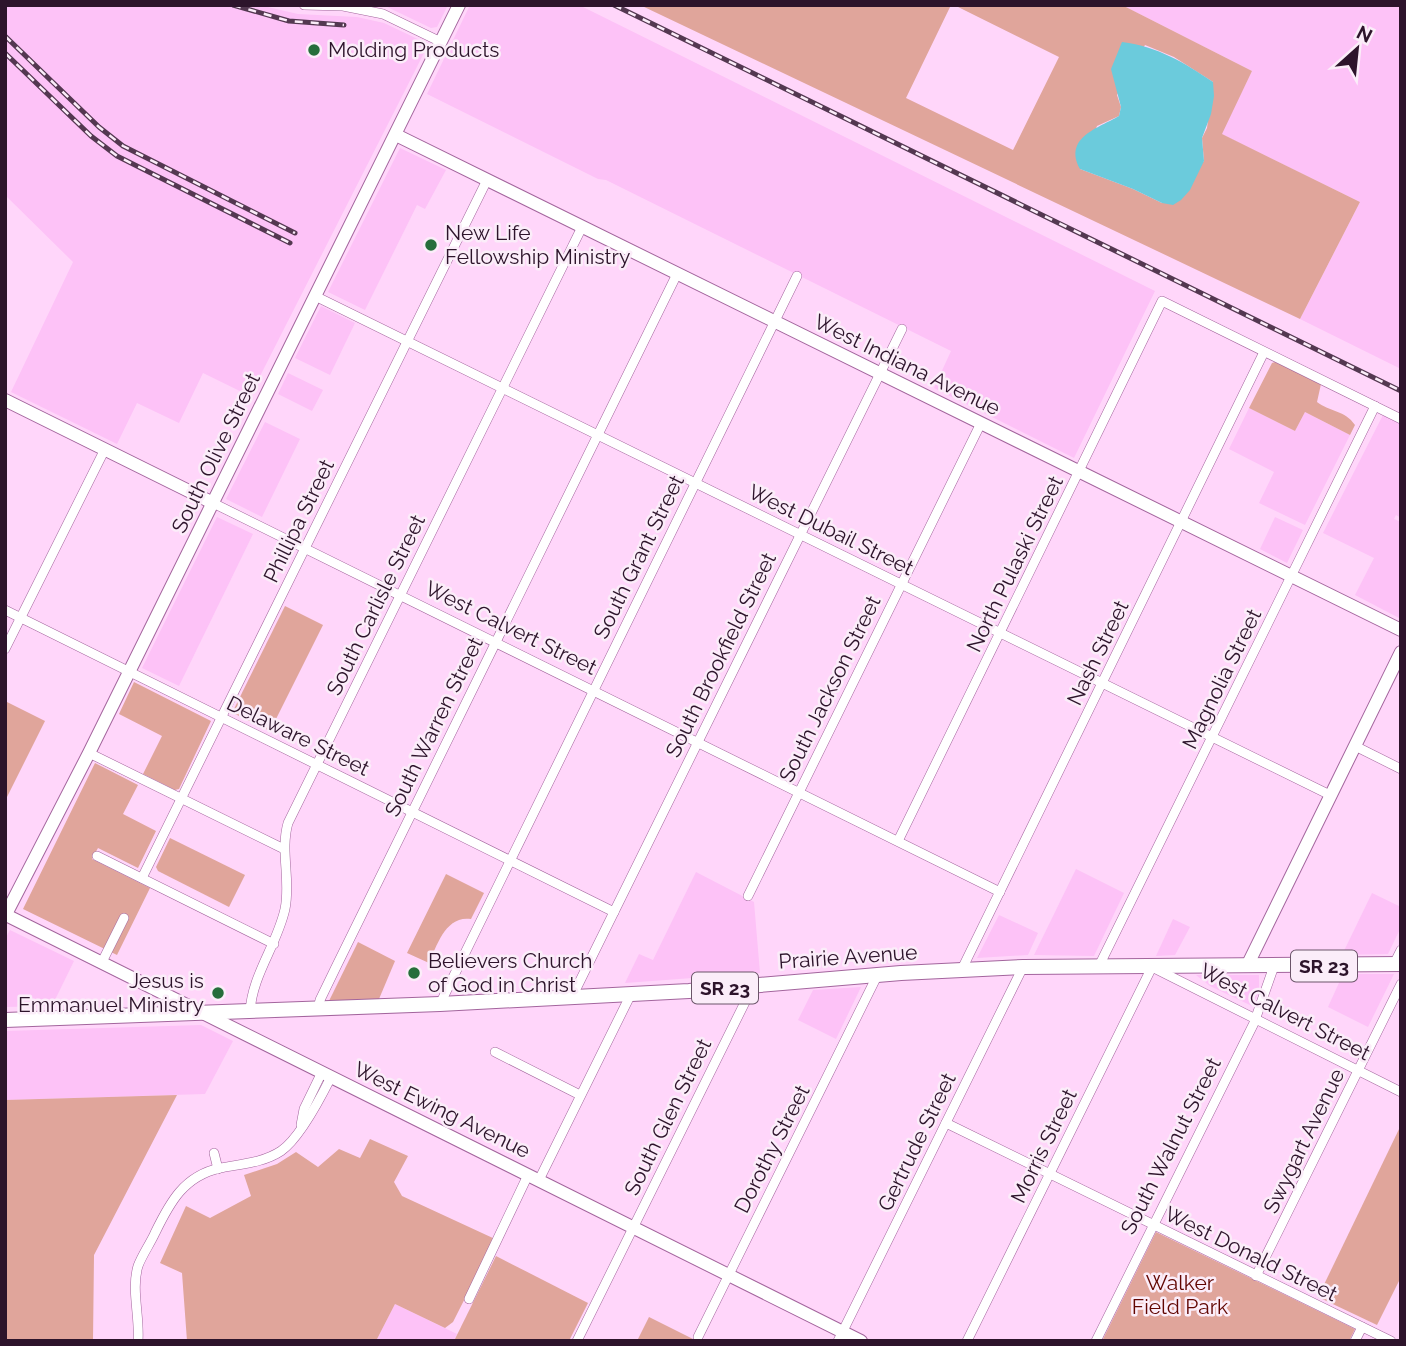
<svg xmlns="http://www.w3.org/2000/svg" width="1406" height="1346" font-family="Raleway,sans-serif">
<style>
.built{fill:#fdc2f7}
.green{fill:#e0a59b;fill-rule:evenodd}
.water{fill:#6bcbdc}
.lines{fill:none;stroke-linecap:round;stroke-linejoin:round}
.street-casing{stroke:#a3659d;stroke-width:10}
.secondary-casing{stroke:#a3659d;stroke-width:14}
.primary-casing{stroke:#a3659d;stroke-width:16}
.street{stroke:#fff;stroke-width:9}
.secondary{stroke:#fff;stroke-width:12}
.primary{stroke:#fff;stroke-width:14}
.rail-casing{stroke:#543851;stroke-width:5}
.rail{stroke:#fbedf9;stroke-width:2.5;stroke-dasharray:8;stroke-linecap:butt}
.poi-dot{fill:#266e3b;stroke:#fbedf9;stroke-width:2.5}
.labels{text-anchor:middle;stroke-width:5;stroke-linejoin:round;paint-order:stroke}
.shield{fill:#fbedf9;stroke:#6b5569;stroke-width:2}
.shield-label{font-size:19px;font-weight:bold;fill:#2d142b}
.poi-label{font-size:21px;fill:#2d142b;stroke:#fbedf9;text-anchor:start}
.street-label{font-size:21px;fill:#2d142b;stroke:#fbedf9}
.park-label{font-size:21px;fill:#610501;stroke:#fbedf9}
</style>
<rect width="100%" height="100%" fill="#ffd6fa"/>
<g class="built">
<polygon points="5,5 259,5 298,14 357,17 384,23 424,42 426,49 250,396 203,373 179,423 137,403 117,444 11,392 73,262 5,195"/>
<polygon points="383,5 448,5 437,27 431,28"/>
<polygon points="470,5 579,5 1155,291 1074,458 934,388 951,351 606,180 598,179 427,94"/>
<polygon points="1122,5 1401,5 1401,369 1300,319 1360,202 1221,134 1252,71"/>
<polygon points="400,148 446,170 425,209 417,205 365,310 328,292"/>
<polygon points="321,306 355,323 330,375 295,358"/>
<polygon points="288,373 323,390 312,411 278,394"/>
<polygon points="1249,408 1295,431 1305,412 1350,435 1305,525 1259,503 1274,472 1229,449"/>
<polygon points="1383,415 1401,424 1401,518 1396,515 1394,519 1401,522 1401,619 1355,595 1374,558 1323,533"/>
<polygon points="265,422 300,439 262,517 226,499"/>
<polygon points="217,517 253,534 179,686 142,668"/>
<polygon points="1275,517 1303,530 1287,563 1260,549"/>
<polygon points="1076,869 1124,893 1094,956 1034,955"/>
<polygon points="696,872 754,902 760,973 625,983 639,954 653,960"/>
<polygon points="1372,893 1401,907 1401,927 1388,954 1342,955"/>
<polygon points="999,915 1038,933 1028,955 977,958"/>
<polygon points="1173,919 1190,927 1175,955 1156,956"/>
<polygon points="10,930 74,961 52,1006 5,1007 5,939"/>
<polygon points="1343,974 1394,974 1368,1027 1328,1007"/>
<polygon points="1196,975 1259,975 1259,992 1252,1006 1210,986"/>
<polygon points="861,987 836,1039 798,1020 813,990"/>
<polygon points="201,1025 233,1041 205,1094 5,1100 5,1031"/>
<polygon points="395,1304 457,1334 454,1341 376,1341"/>
</g>
<g class="green">
<path d="M640 5H951L906 98 1013 150 1059 57 954 5H1122L1252 71 1222 134 1360 202 1300 319ZM1145 45 1174 57 1213 82 1207 128 1202 138 1204 161 1162 203 1133 189 1080 169 1097 126 1119 116 1121 107 1117 95Z"/>
<path d="M1275 362 1321 384 1317 402C1330 412 1345 410 1355 425L1350 435 1305 412 1295 431 1249 408 1272 363Z"/>
<polygon points="285,606 323,625 270,731 235,714 234,709"/>
<polygon points="134,682 211,721 179,789 175,790 143,774 162,736 119,714"/>
<polygon points="5,701 45,721 5,801"/>
<polygon points="95,763 138,785 123,814 156,831 138,868 98,848 92,859 150,888 117,955 23,909"/>
<polygon points="170,838 245,875 229,907 158,871 156,867"/>
<path d="M446 874 484 893 471 919C446 915 437 945 429 963L407 953Z"/>
<polygon points="358,942 395,961 379,999 378,1001 328,1003"/>
<polygon points="177,1095 94,1255 93,1341 5,1341 5,1100"/>
<polygon points="1401,1125 1401,1277 1377,1325 1318,1297"/>
<polygon points="370,1139 408,1156 394,1182 402,1196 495,1239 453,1322 445,1328 395,1304 376,1341 187,1341 182,1273 160,1263 186,1206 210,1218 251,1196 244,1175 277,1164 296,1152 318,1167 339,1149 360,1158"/>
<polygon points="1156,1232 1355,1329 1349,1341 1102,1341"/>
<polygon points="496,1256 588,1303 569,1341 454,1341"/>
<polygon points="649,1317 697,1341 637,1341"/>
</g>
<path class="water" d="M1122 42C1159 47 1183 62 1213 82L1214 96 1211 114 1202 138 1204 161 1190 190 1181 200 1173 205 1162 203 1133 189 1080 169C1063 137 1099 128 1119 116L1121 107 1111 69Z"/>
<g class="lines">
<g class="street-casing">
<g id="street">
<polyline points="304,5 343,6 383,14 441,42"/>
<polyline points="315,296 1330,795"/>
<polyline points="213,503 1000,892"/>
<polyline points="5,610 614,912"/>
<polyline points="5,649 105,449"/>
<polyline points="1355,746 1401,769"/>
<polyline points="89,753 284,849"/>
<polyline points="898,841 1162,301 1401,419"/>
<polyline points="97,856 274,944"/>
<polyline points="142,878 487,180"/>
<polyline points="748,896 981,423"/>
<polyline points="102,962 124,918"/>
<polyline points="1394,964 1401,950"/>
<polyline points="1099,966 1375,406"/>
<polyline points="962,969 1264,352"/>
<polyline points="572,997 902,329"/>
<polyline points="440,1004 797,276"/>
<polyline points="318,1009 320,1000 336,967 677,274"/>
<path d="M250 1012C252 975 277 945 285 909 291 881 280 851 288 823L582 227"/>
<polyline points="495,1052 580,1095"/>
<polyline points="946,1123 1391,1341"/>
<polyline points="301,1125 304,1109 322,1072"/>
<polyline points="214,1153 218,1169"/>
<polyline points="539,1180 631,994"/>
<polyline points="1256,1276 1401,984"/>
<polyline points="469,1299 528,1175"/>
<polyline points="698,1337 877,976"/>
<path d="M138 1341C140 1317 131 1289 138 1266 142 1255 150 1244 155 1233 170 1202 184 1176 220 1168 240 1164 263 1163 281 1151 300 1138 321 1097 331 1077"/>
<polyline points="577,1341 753,986"/>
<polyline points="838,1341 1023,967"/>
<polyline points="967,1341 1152,967 1401,1092"/>
<polyline points="1096,1341 1254,1023 1274,966"/>
<polyline points="1355,1341 1362,1327"/>
</g>
</g>
<g class="secondary-casing">
<g id="secondary">
<polyline points="396,135 1401,630"/>
<polyline points="5,400 213,503"/>
<polyline points="6,915 861,1341"/>
<polyline points="5,916 89,753 459,5"/>
<polyline points="1247,966 1401,652"/>
</g>
</g>
<g class="primary-casing">
<polyline id="primary" points="5,1020 440,1004 689,991 901,973 1023,967 1401,964"/>
</g>
<use href="#street" class="street"/>
<use href="#secondary" class="secondary"/>
<use href="#primary" class="primary"/>
<g class="rail-casing">
<g id="rail">
<polyline points="233,5 289,21 344,25"/>
<polyline points="614,5 1401,391"/>
<polyline points="5,36 99,127 123,146 295,233"/>
<polyline points="5,53 91,136 117,156 290,243"/>
</g>
</g>
<use href="#rail" class="rail"/>
</g>
<g class="poi-dot">
<circle cx="314" cy="50" r="7"/>
<circle cx="431" cy="245" r="7"/>
<circle cx="414" cy="973" r="7"/>
<circle cx="218" cy="993" r="7"/>
</g>
<g class="labels">
<g class="shield">
<rect x="1291" y="950.5" width="66" height="31" rx="5"/>
<rect x="692" y="972.5" width="66" height="31" rx="5"/>
</g>
<g class="shield-label">
<text x="1324" y="973">SR 23</text>
<text x="725" y="995">SR 23</text>
</g>
<g class="poi-label">
<text x="328" y="57">Molding Products</text>
<text x="445" y="240">New Life<tspan x="445" dy="24">Fellowship Ministry</tspan></text>
<text x="428" y="968">Believers Church<tspan x="428" dy="24">of God in Christ</tspan></text>
<text x="204" y="988" text-anchor="end">Jesus is<tspan x="204" dy="24">Emmanuel Ministry</tspan></text>
</g>
<g class="street-label">
<text transform="translate(907 365) rotate(26)" y="7">West Indiana Avenue</text>
<text transform="translate(216 453) rotate(-64)" y="7">South Olive Street</text>
<text transform="translate(299 521) rotate(-64)" y="7">Phillipa Street</text>
<text transform="translate(831 530) rotate(26)" y="7">West Dubail Street</text>
<text transform="translate(639 557) rotate(-64)" y="7">South Grant Street</text>
<text transform="translate(1015 564) rotate(-64)" y="7">North Pulaski Street</text>
<text transform="translate(376 605) rotate(-64)" y="7">South Carlisle Street</text>
<text transform="translate(511 628) rotate(26)" y="7">West Calvert Street</text>
<text transform="translate(1098 653) rotate(-64)" y="7">Nash Street</text>
<text transform="translate(721 655) rotate(-64)" y="7">South Brookfield Street</text>
<text transform="translate(1222 679) rotate(-64)" y="7">Magnolia Street</text>
<text transform="translate(830 689) rotate(-64)" y="7">South Jackson Street</text>
<text transform="translate(434 727) rotate(-64)" y="7">South Warren Street</text>
<text transform="translate(298 736) rotate(26)" y="7">Delaware Street</text>
<text transform="translate(848 957) rotate(-4)" y="7">Prairie Avenue</text>
<text transform="translate(1285 1012) rotate(27)" y="7">West Calvert Street</text>
<text transform="translate(442 1110) rotate(26)" y="7">West Ewing Avenue</text>
<text transform="translate(668 1117) rotate(-64)" y="7">South Glen Street</text>
<text transform="translate(1304 1141) rotate(-64)" y="7">Swygart Avenue</text>
<text transform="translate(917 1142) rotate(-64)" y="7">Gertrude Street</text>
<text transform="translate(1044 1146) rotate(-64)" y="7">Morris Street</text>
<text transform="translate(1171 1146) rotate(-63)" y="7">South Walnut Street</text>
<text transform="translate(772 1149) rotate(-63)" y="7">Dorothy Street</text>
<text transform="translate(1251 1254) rotate(26)" y="7">West Donald Street</text>
</g>
<g class="park-label">
<text x="1180" y="1290">Walker<tspan x="1180" dy="24">Field Park</tspan></text>
</g>
</g>
<rect width="1406" height="1346" fill="none" stroke="#2d142b" stroke-width="14"/>
<g transform="translate(1357 49) rotate(27)" stroke="#fbedf9" stroke-width="5" paint-order="stroke">
<path d="M0-5L12 26L0 18L-12 26Z" fill="#2d142b"/>
<text y="-10" font-size="19" font-weight="bold" text-anchor="middle" fill="#2d142b">N</text>
</g>
</svg>
